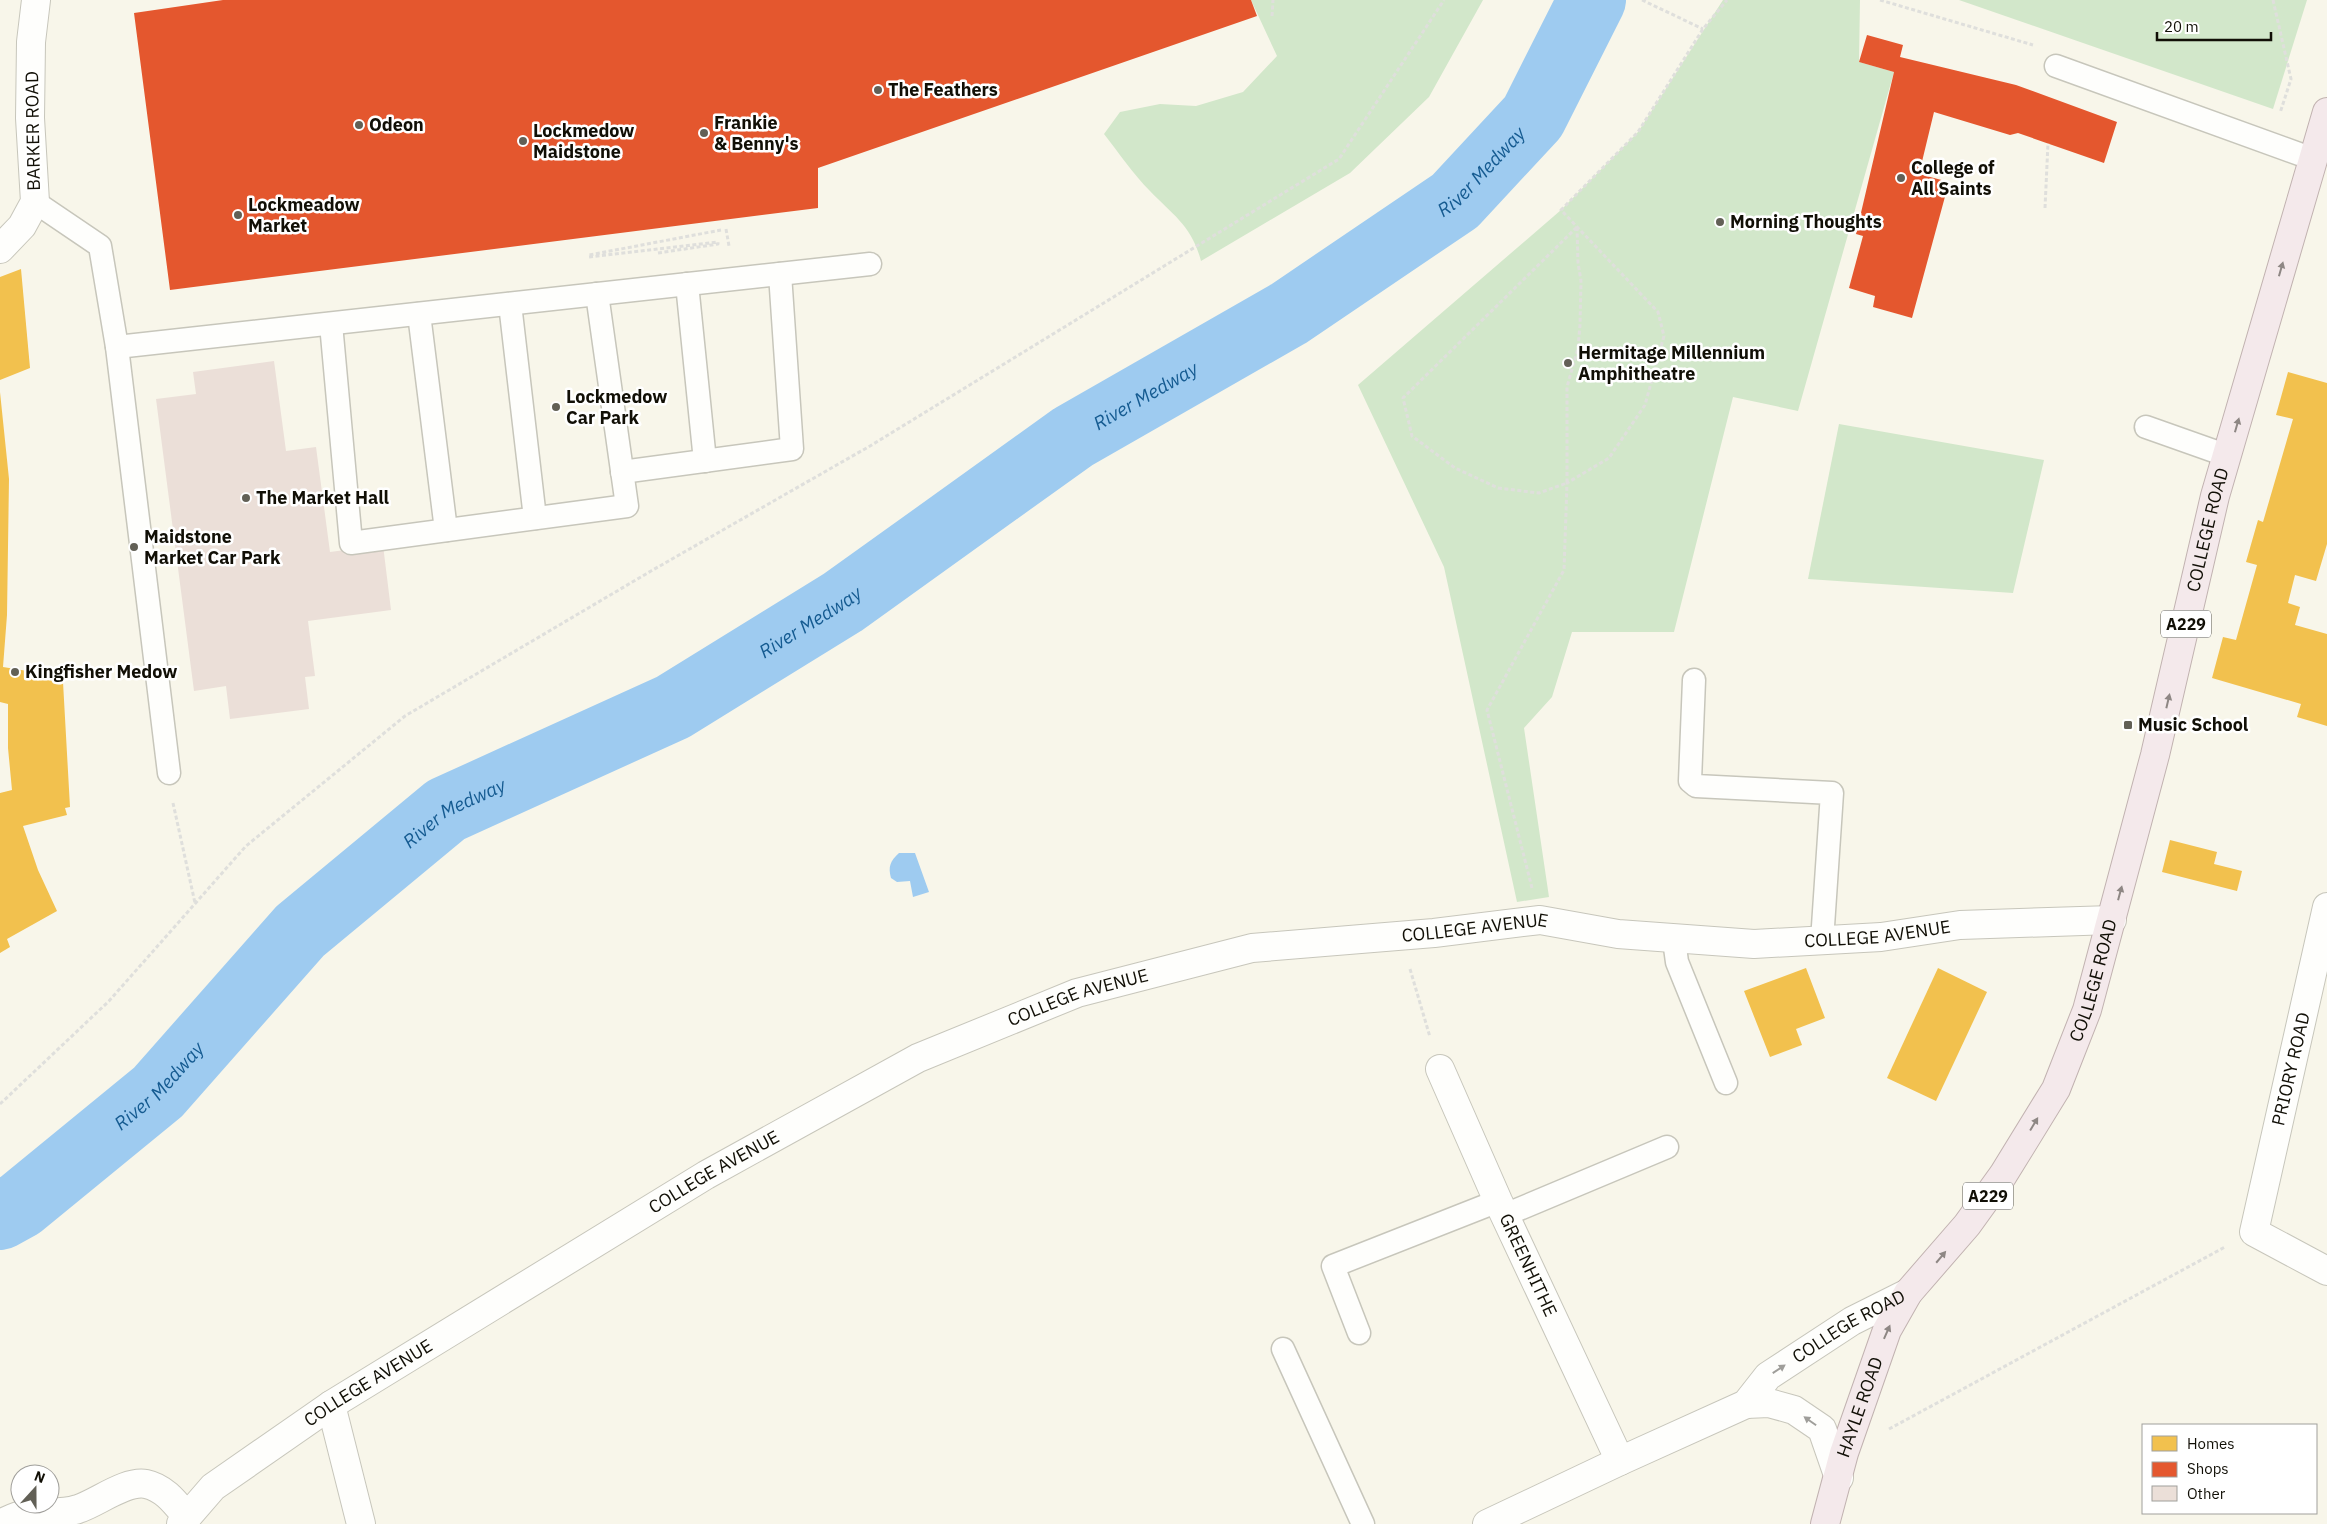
<svg xmlns="http://www.w3.org/2000/svg" width="2327" height="1524" font-family="'IBM Plex Sans',sans-serif">
<style>
.green{fill:#d2e7ca}
.water{fill:#9ecbf0}
.homes{fill:#f2c14e}
.shops{fill:#e4572e}
.lines{fill:none;stroke-linecap:round;stroke-linejoin:round}
.river{stroke:#9ecbf0;stroke-width:68}
.building{fill:#ebdfd8}
.service-casing{stroke:#c7c6bb;stroke-width:25}
.minor-casing{stroke:#c7c6bb;stroke-width:30}
.secondary-casing{stroke:#c7c6bb;stroke-width:30}
.trunk-casing{stroke:#c1b2b0;stroke-width:30}
.path{stroke:#dfdfdc;stroke-width:3;stroke-dasharray:4 2.5;stroke-linecap:butt}
.service{stroke:#fefefc;stroke-width:22}
.minor{stroke:#fefefc;stroke-width:28}
.secondary{stroke:#fefefc;stroke-width:28}
.trunk{stroke:#f4e9eb;stroke-width:28}
.oneway{fill:#8e8784}
.oneway2{fill:#9f9e9a}
.poi-dot{fill:#626056;stroke:#fff;stroke-width:2}
.labels{text-anchor:middle;stroke-width:5;stroke-linejoin:round;paint-order:stroke}
.shield{fill:#fff;stroke:#585751;stroke-width:1}
.shield-label{font-size:16px;font-weight:bold;fill:#110f06}
.poi-label{font-size:18px;font-weight:bold;fill:#110f06;stroke:#fff;text-anchor:start}
.street-label{font-size:18px;fill:#110f06;stroke:#fff}
.water-label{font-size:19px;font-style:italic;fill:#155b91;stroke:#fff}
</style>
<rect width="100%" height="100%" fill="#f8f6ea"/>
<g class="green">
<path d="M1251 0H1483L1429 97 1350 173 1201 261C1192 226 1173 215 1150 191 1133 174 1119 153 1104 134L1120 112 1160 104 1196 106 1243 92 1277 56Z"/>
<polygon points="1723,0 1860,0 1859,62 1894,72 1798,411 1733,397 1674,632 1572,632 1552,697 1524,728 1549,897 1517,902 1444,567 1358,385 1561,210 1638,132"/>
<polygon points="1959,0 2307,0 2273,109"/>
<polygon points="1839,424 2044,460 2013,593 1808,579"/>
</g>
<path class="water" d="M899 853H915L929 892 913 897 910 881 897 882 891 878C888 867 890 861 899 853Z"/>
<g class="homes">
<polygon points="21,269 30,368 0,380 0,277"/>
<polygon points="2288,372 2327,383 2327,544 2316,581 2295,575 2288,603 2300,607 2295,625 2327,634 2327,726 2297,717 2301,704 2212,678 2223,637 2236,640 2257,565 2246,562 2258,520 2263,522 2293,419 2276,415"/>
<polygon points="0,392 9,479 7,615 3,667 58,676 57,680 63,682 70,807 65,808 67,815 23,826 38,870 57,911 7,939 10,947 0,953 0,793 12,790 8,748 8,704 0,702"/>
<polygon points="2170,840 2217,852 2214,864 2242,871 2237,891 2162,872"/>
<polygon points="1806,968 1825,1018 1796,1029 1802,1045 1770,1057 1744,991"/>
<polygon points="1938,968 1987,992 1936,1101 1887,1078"/>
</g>
<g class="shops">
<polygon points="223,0 1251,0 1257,16 818,168 818,208 170,290 134,13"/>
<polygon points="1867,35 1903,45 1900,57 2016,85 2117,122 2104,163 2018,133 2010,135 1934,112 1919,174 1949,182 1912,318 1873,307 1875,296 1849,288 1863,236 1856,234 1894,72 1859,62"/>
</g>
<g class="lines">
<path class="river" id="s1" d="M0 1216 20 1205 158 1092 300 931 446 810 673 707 843 602 1073 437 1288 314 1455 201 1533 117 1592 0"/>
</g>
<polygon class="building" points="274,361 286,451 316,447 330,552 383,545 391,610 308,621 315,676 305,677 309,709 230,719 226,686 194,691 156,399 196,394 193,372"/>
<g class="lines">
<g class="service-casing">
<g id="service">
<polyline points="2056,66 2313,159"/>
<polyline points="35,202 100,246 117,347 870,264"/>
<polyline points="687,284 705,461"/>
<polyline points="510,304 535,518"/>
<polyline points="419,314 446,530"/>
<polyline points="331,324 351,543 627,506 597,294"/>
<polyline points="117,347 169,773"/>
<polyline points="2146,427 2228,456"/>
<polyline points="622,472 792,449 780,274"/>
<polyline points="1694,680 1690,781 1696,786 1832,793 1822,941"/>
<polyline points="1674,940 1677,962 1726,1083"/>
<polyline points="1505,1215 1667,1147"/>
<polyline points="1359,1333 1333,1266 1498,1201"/>
<polyline points="1283,1349 1363,1524"/>
</g>
</g>
<g class="minor-casing">
<g id="minor">
<polyline points="0,249 22,226 35,202 30,118 31,42 36,0"/>
<polyline points="2327,907 2254,1232 2327,1271"/>
<path id="s2" d="M1440 1069 1498 1201 1620 1461"/>
<polyline points="331,1405 361,1524"/>
<path d="M0 1524C12 1518 23 1513 36 1513 51 1512 64 1514 78 1509 97 1503 126 1480 146 1484 165 1488 176 1504 187 1517"/>
<path id="s3" d="M181 1524 213 1487 331 1405 706 1175 918 1058 1077 993 1252 948 1434 933 1540 920 1618 934 1754 944 1881 937 1960 925 2112 920"/>
</g>
</g>
<g class="secondary-casing">
<g id="secondary">
<polyline points="1746,1404 1769,1403 1794,1410 1822,1429 1839,1478"/>
<path id="s4" d="M1487 1524 1620 1461 1746 1404 1768 1376 1852 1321 1908 1293"/>
</g>
</g>
<g class="trunk-casing">
<g id="trunk">
<path id="s5" d="M1825 1524 1844 1453 1887 1330 1908 1293 1967 1225 2003 1175 2056 1089 2087 1010 2155 755 2215 496 2327 112"/>
</g>
</g>
<g class="path">
<polyline points="1642,0 1703,29"/>
<polyline points="1880,0 2033,45"/>
<polyline points="2273,0 2291,79 2280,113"/>
<polyline points="1272,16 1273,0"/>
<polyline points="2045,208 2048,143"/>
<polygon points="1577,227 1578,263 1581,281 1580,325 1578,348 1567,387 1567,483 1539,493 1498,488 1455,468 1412,436 1403,398"/>
<polyline points="726,229 729,246"/>
<polyline points="658,253 718,244 718,242 589,257 589,255 721,230"/>
<polyline points="173,803 195,903"/>
<polyline points="1532,888 1487,710 1564,570 1567,483 1609,458 1645,405 1664,336 1658,312 1561,210 1638,132 1703,29 1727,0"/>
<polyline points="1410,969 1430,1037"/>
<polyline points="0,1104 109,1001 246,846 405,716 651,571 870,446 1339,159 1444,0"/>
<polyline points="1889,1429 2225,1247"/>
</g>
<use href="#service" class="service"/>
<use href="#minor" class="minor"/>
<use href="#secondary" class="secondary"/>
<use href="#trunk" class="trunk"/>
</g>
<defs><path id="oneway-solid" d="M-6-.8H1V-3.2L6.5 0L1 3.2V.8H-6Z" transform="scale(1.25)"/></defs>
<g class="oneway">
<use href="#oneway-solid" transform="translate(2281 269) rotate(-74)"/>
<use href="#oneway-solid" transform="translate(2237 425) rotate(-74)"/>
<use href="#oneway-solid" transform="translate(2168 701) rotate(-77)"/>
<use href="#oneway-solid" transform="translate(2120 893) rotate(-75)"/>
<use href="#oneway-solid" transform="translate(2034 1124) rotate(-59)"/>
<use href="#oneway-solid" transform="translate(1941 1257) rotate(-50)"/>
<use href="#oneway-solid" transform="translate(1887 1332) rotate(-66)"/>
</g>
<g class="oneway2">
<use href="#oneway-solid" transform="translate(1779 1369) rotate(-33)"/>
<use href="#oneway-solid" transform="translate(1810 1421) rotate(-145)"/>
</g>
<g class="poi-dot">
<circle cx="878" cy="90" r="5"/>
<circle cx="359" cy="125" r="5"/>
<circle cx="704" cy="133" r="5"/>
<circle cx="523" cy="141" r="5"/>
<circle cx="1901" cy="178" r="5"/>
<circle cx="238" cy="215" r="5"/>
<circle cx="1720" cy="222" r="5"/>
<circle cx="1568" cy="363" r="5"/>
<circle cx="556" cy="407" r="5"/>
<circle cx="246" cy="498" r="5"/>
<circle cx="134" cy="547" r="5"/>
<circle cx="15" cy="672" r="5"/>
<rect x="2123" y="720" width="10" height="10" rx="2.5"/>
</g>
<g class="labels">
<g class="shield">
<rect x="2161" y="610.5" width="50" height="27" rx="4"/>
<rect x="1963" y="1182.5" width="50" height="27" rx="4"/>
</g>
<g class="shield-label">
<text x="2186" y="630">A229</text>
<text x="1988" y="1202">A229</text>
</g>
<g class="poi-label">
<text x="888" y="96">The Feathers</text>
<text x="714" y="129">Frankie<tspan x="714" dy="21">&amp; Benny's</tspan></text>
<text x="369" y="131">Odeon</text>
<text x="533" y="137">Lockmedow<tspan x="533" dy="21">Maidstone</tspan></text>
<text x="1911" y="174">College of<tspan x="1911" dy="21">All Saints</tspan></text>
<text x="248" y="211">Lockmeadow<tspan x="248" dy="21">Market</tspan></text>
<text x="1730" y="228">Morning Thoughts</text>
<text x="1578" y="359">Hermitage Millennium<tspan x="1578" dy="21">Amphitheatre</tspan></text>
<text x="566" y="403">Lockmedow<tspan x="566" dy="21">Car Park</tspan></text>
<text x="256" y="504">The Market Hall</text>
<text x="144" y="543">Maidstone<tspan x="144" dy="21">Market Car Park</tspan></text>
<text x="25" y="678">Kingfisher Medow</text>
<text x="2138" y="731">Music School</text>
</g>
<g class="street-label">
<text transform="translate(33 131) rotate(-91)" y="6">BARKER ROAD</text>
<text dy="6" stroke="none"><textPath href="#s5" startOffset="1079">COLLEGE ROAD</textPath></text>
<text dy="6" stroke="none"><textPath href="#s3" startOffset="1451">COLLEGE AVENUE</textPath></text>
<text dy="6" stroke="none"><textPath href="#s3" startOffset="1856">COLLEGE AVENUE</textPath></text>
<text dy="6" stroke="none"><textPath href="#s5" startOffset="614">COLLEGE ROAD</textPath></text>
<text dy="6" stroke="none"><textPath href="#s3" startOffset="1046">COLLEGE AVENUE</textPath></text>
<text transform="translate(2291 1069) rotate(-77)" y="6">PRIORY ROAD</text>
<text dy="6" stroke="none"><textPath href="#s3" startOffset="641">COLLEGE AVENUE</textPath></text>
<text dy="6" stroke="none"><textPath href="#s2" startOffset="215">GREENHITHE</textPath></text>
<text dy="6" stroke="none"><textPath href="#s4" startOffset="416">COLLEGE ROAD</textPath></text>
<text dy="6" stroke="none"><textPath href="#s3" startOffset="236">COLLEGE AVENUE</textPath></text>
<text dy="6" stroke="none"><textPath href="#s5" startOffset="122">HAYLE ROAD</textPath></text>
</g>
<g class="water-label">
<text dy="7" stroke="none"><textPath href="#s1" startOffset="1826">River Medway</textPath></text>
<text dy="7" stroke="none"><textPath href="#s1" startOffset="1421">River Medway</textPath></text>
<text dy="7" stroke="none"><textPath href="#s1" startOffset="1016">River Medway</textPath></text>
<text dy="7" stroke="none"><textPath href="#s1" startOffset="611">River Medway</textPath></text>
<text dy="7" stroke="none"><textPath href="#s1" startOffset="206">River Medway</textPath></text>
</g>
</g>
<rect x="2142" y="1424" width="175" height="90" fill="#ffffff" stroke="#a09f9b"/>
<rect x="2152" y="1436" width="25" height="15" fill="#f2c14e" stroke="#a09f9b"/>
<text x="2187" y="1449" font-size="15" fill="#110f06">Homes</text>
<rect x="2152" y="1462" width="25" height="15" fill="#e4572e" stroke="#a09f9b"/>
<text x="2187" y="1474" font-size="15" fill="#110f06">Shops</text>
<rect x="2152" y="1486" width="25" height="15" fill="#ebdfd8" stroke="#a09f9b"/>
<text x="2187" y="1499" font-size="15" fill="#110f06">Other</text>
<g transform="translate(35 1489) rotate(21)"><circle r="24" fill="#ffffff" stroke="#a09f9b"/>
<path d="M0-4L9 19L0 12L-9 19Z" fill="#626056"/>
<text y="-8" font-size="14" font-weight="bold" text-anchor="middle" fill="#110f06">N</text>
</g>
<path d="M2157 32v8h114v-8" fill="none" stroke="#110f06" stroke-width="2.5"/>
<text x="2164" y="32" font-size="15" fill="#110f06" stroke="#ffffff" stroke-width="4" paint-order="stroke">20 m</text>
</svg>
